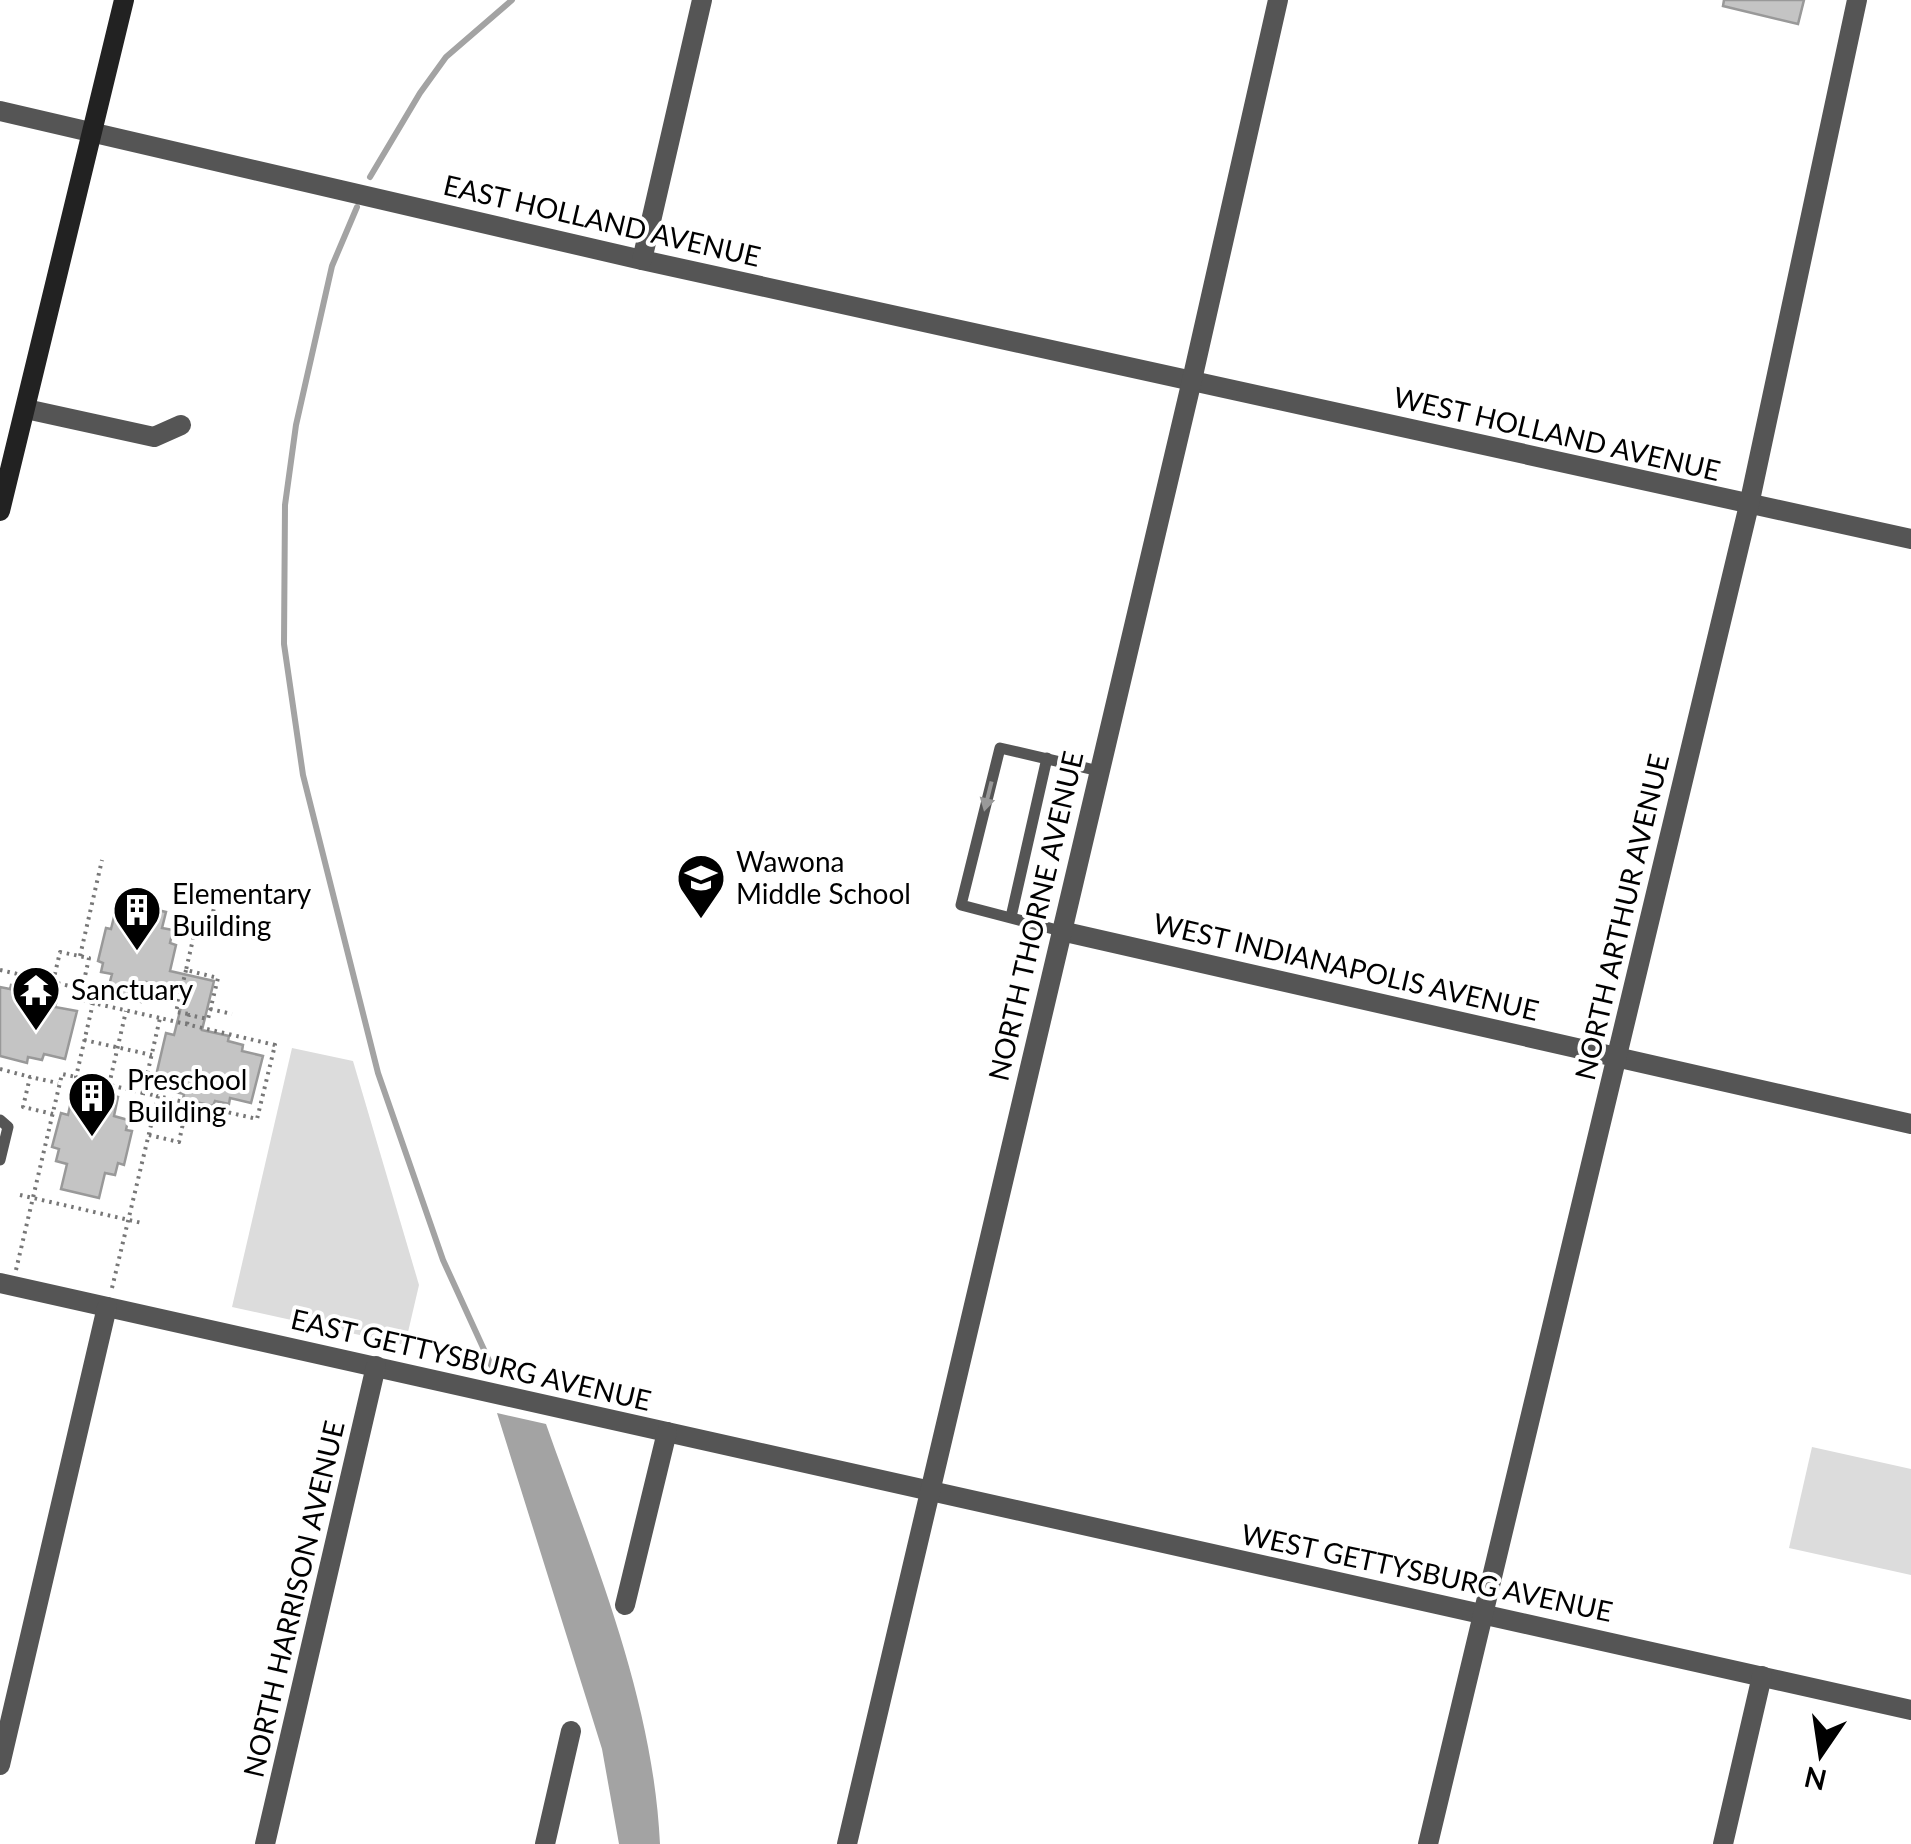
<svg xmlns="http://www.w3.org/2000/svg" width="1911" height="1844" font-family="Lato,sans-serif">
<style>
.green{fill:#dcdcdc}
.water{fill:#a3a3a3}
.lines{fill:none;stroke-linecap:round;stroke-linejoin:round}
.stream{stroke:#a3a3a3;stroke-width:6}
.building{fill:#c4c4c4;stroke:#999;stroke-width:2.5}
.path{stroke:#777;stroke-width:4;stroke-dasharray:2.5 5;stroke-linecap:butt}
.lane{stroke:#555;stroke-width:11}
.street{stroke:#555;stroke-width:20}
.secondary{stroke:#222;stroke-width:20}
.oneway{fill:#999}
.labels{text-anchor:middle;stroke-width:8;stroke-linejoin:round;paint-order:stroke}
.street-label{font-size:28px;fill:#000;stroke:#fff}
.poi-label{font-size:28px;fill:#000;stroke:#fff;text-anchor:start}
</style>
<rect width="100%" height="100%" fill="#fff"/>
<g class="green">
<polygon points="292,1048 353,1061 419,1285 405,1345 232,1307"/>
<polygon points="1812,1447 1911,1469 1911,1575 1789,1548"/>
</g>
<path class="water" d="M497 1413 546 1424C594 1560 653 1698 660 1844H619L602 1749Z"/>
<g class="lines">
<g class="stream">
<polyline points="370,177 420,93 446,57 512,0"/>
<polyline points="357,207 332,266 296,425 285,505 284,644 303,775 378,1073 443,1260 491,1365"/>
</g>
</g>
<g class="building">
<polygon points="1724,0 1804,0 1798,24 1723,6"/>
<polygon points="128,903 166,912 162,928 173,930 170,943 176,945 170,971 214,981 202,1030 229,1036 228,1041 243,1045 242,1051 263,1056 251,1103 230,1098 229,1104 215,1101 213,1106 183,1099 184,1094 171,1091 172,1085 155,1080 166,1033 174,1035 185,991 146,982 141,1002 107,993 112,974 101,972 103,963 98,961 106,928 111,929 114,917 125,919"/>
<polygon points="11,985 44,993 43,997 57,1000 55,1007 77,1011 65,1059 44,1054 42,1060 28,1057 27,1063 0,1056 0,987 10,989"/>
<polygon points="84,1089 118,1097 114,1116 128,1120 126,1130 132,1131 124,1165 118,1163 115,1175 105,1173 99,1198 61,1189 67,1164 56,1161 59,1149 52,1147 61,1113 68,1115 70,1106 80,1108"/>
</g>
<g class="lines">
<g class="path">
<polyline points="80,956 102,860"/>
<polyline points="0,970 53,982"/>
<polyline points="186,970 176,1012 189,1014"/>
<polyline points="82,989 53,982 60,952 89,958 80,999 93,1003"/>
<polyline points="210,1009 232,1014"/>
<polyline points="187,1024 189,1015 208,1019 218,978 186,970 196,926 209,929 219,887"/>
<polyline points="84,1040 152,1055"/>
<polyline points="0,1069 30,1077"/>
<polyline points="109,1085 126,1011"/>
<polyline points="143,1093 76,1077 93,1003 160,1018"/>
<polyline points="53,1114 23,1107 30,1077 58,1083"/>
<polyline points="149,1135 179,1142 185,1114 156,1107"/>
<polyline points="20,1195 142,1223"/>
<polyline points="16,1270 62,1074 76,1077"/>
<polyline points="112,1288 158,1096 257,1119 275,1045 160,1018 143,1093 158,1096"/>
</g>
<g class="lane">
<polyline points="1011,917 1047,758"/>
<polyline points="1061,931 961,905 1000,748 1099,771"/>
<polyline points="0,1120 8,1127 0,1160"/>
</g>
<g class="street">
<polyline points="0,111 642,260 1911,539"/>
<polyline points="642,260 702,0"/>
<polyline points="26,409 154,437 181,425"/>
<polyline points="1061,931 1911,1124"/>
<polyline points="0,1283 1911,1710"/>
<polyline points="625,1605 667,1432"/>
<polyline points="0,1765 107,1307"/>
<polyline points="265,1844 376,1366"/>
<polyline points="545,1844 571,1731"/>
<polyline points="847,1844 1192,380 1278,0"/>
<polyline points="1428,1844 1749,505 1857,0"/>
<polyline points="1723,1844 1762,1676"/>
</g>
<polyline class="secondary" points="0,511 124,0"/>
</g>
<defs><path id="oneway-solid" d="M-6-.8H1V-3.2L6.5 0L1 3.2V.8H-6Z" transform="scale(2.5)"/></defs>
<use class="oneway" href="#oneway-solid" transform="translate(988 796) rotate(104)"/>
<defs>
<g id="school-pin" transform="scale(2.5)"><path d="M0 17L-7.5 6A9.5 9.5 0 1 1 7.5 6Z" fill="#000" stroke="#fff"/><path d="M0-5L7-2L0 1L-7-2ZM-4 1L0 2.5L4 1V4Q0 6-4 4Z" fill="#fff"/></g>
<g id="building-pin" transform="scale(2.5)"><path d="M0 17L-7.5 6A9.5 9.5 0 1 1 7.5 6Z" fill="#000" stroke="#fff"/><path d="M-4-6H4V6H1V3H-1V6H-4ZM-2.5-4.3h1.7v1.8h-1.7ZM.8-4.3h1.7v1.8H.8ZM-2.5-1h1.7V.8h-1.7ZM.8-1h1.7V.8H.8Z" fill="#fff"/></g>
<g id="temple-pin" transform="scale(2.5)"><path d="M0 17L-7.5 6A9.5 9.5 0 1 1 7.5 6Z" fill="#000" stroke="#fff"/><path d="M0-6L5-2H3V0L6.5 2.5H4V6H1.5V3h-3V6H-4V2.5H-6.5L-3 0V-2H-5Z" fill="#fff"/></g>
</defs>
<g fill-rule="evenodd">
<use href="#school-pin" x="701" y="878"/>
<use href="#building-pin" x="137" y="910"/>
<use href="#temple-pin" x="36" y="990"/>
<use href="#building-pin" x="92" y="1096"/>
</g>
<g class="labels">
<g class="street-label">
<text transform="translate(602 221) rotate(13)" y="10">EAST HOLLAND AVENUE</text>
<text transform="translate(1557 434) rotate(13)" y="10">WEST HOLLAND AVENUE</text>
<text transform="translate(1036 916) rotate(-77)" y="10">NORTH THORNE AVENUE</text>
<text transform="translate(1622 917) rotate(-77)" y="10">NORTH ARTHUR AVENUE</text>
<text transform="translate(1346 967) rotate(13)" y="10">WEST INDIANAPOLIS AVENUE</text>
<text transform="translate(471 1360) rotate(13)" y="10">EAST GETTYSBURG AVENUE</text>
<text transform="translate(1427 1573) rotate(12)" y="10">WEST GETTYSBURG AVENUE</text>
<text transform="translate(294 1599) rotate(-77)" y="10">NORTH HARRISON AVENUE</text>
</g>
<g class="poi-label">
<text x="736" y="872">Wawona<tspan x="736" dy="32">Middle School</tspan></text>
<text x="172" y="904">Elementary<tspan x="172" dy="32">Building</tspan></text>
<text x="71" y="1000">Sanctuary</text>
<text x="127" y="1090">Preschool<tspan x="127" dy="32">Building</tspan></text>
</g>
</g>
<g transform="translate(1821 1754) rotate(193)" stroke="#ffffff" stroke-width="8" paint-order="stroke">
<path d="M0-8L18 38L0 25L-18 38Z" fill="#000000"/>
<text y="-15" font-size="28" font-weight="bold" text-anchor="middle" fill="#000000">N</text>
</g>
</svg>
